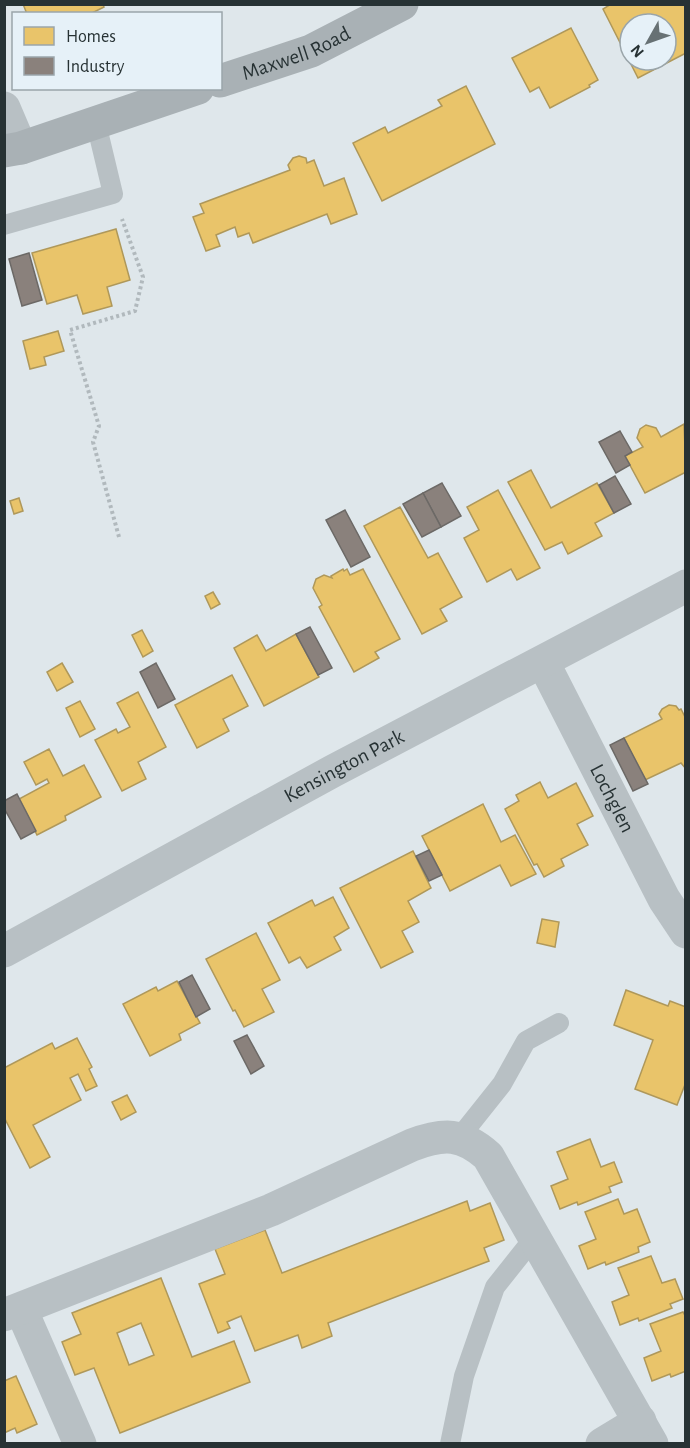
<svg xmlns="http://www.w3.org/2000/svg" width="690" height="1448" font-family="'Alegreya Sans',sans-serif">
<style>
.homes{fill:#e9c46a;stroke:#af985a;stroke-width:1.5;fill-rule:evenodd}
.industry{fill:#8a817c;stroke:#6c6966;stroke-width:1.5}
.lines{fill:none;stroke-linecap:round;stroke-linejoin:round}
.path{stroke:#b1b9bd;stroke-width:4;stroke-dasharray:3 3;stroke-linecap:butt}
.lane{stroke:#b8c0c4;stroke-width:20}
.street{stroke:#b8c0c4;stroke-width:33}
.secondary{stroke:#a9b1b5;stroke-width:33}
.labels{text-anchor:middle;stroke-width:6;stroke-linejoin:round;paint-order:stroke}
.street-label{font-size:21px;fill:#273234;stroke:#e6f1f8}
</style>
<rect width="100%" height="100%" fill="#dfe7eb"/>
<g class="homes">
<polygon points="23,4 103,4 104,7 90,14 27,14"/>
<path d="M611 4H686V53L638 78 603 9ZM630 24H666V60H630Z"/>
<polygon points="571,28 598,80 589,85 590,87 550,108 539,87 530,92 512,58"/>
<polygon points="466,86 495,144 382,201 353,143 385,127 388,133 442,106 438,100"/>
<polygon points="299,156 306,158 307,163 314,160 324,186 344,178 357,214 331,224 327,214 253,243 249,233 238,237 235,227 216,235 220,246 206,251 193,217 204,213 200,204 290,170 288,165 293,158"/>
<polygon points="116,229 130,280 107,287 112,306 83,314 77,295 47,304 32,253"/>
<polygon points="58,331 64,351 44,357 46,365 30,369 23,341"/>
<polygon points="684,424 686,472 645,493 625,456 643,447 637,438 640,429 646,425 656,428 661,437"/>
<polygon points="531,470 551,508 597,483 614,513 595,523 602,536 568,554 562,542 545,550 508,482"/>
<polygon points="498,490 540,568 517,580 511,569 487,582 464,538 479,530 467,507"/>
<polygon points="19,498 23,511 14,514 10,501"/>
<polygon points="400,507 428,558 438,553 462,597 440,609 447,621 422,634 364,526"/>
<polygon points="343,569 344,571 347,569 350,575 363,569 400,639 375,652 379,658 354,672 319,607 322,605 313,588 316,579 324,575 332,578 331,576"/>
<polygon points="213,592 220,604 211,609 205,596"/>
<polygon points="142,630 153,651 143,657 132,635"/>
<polygon points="296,634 319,677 264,706 234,648 257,635 266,651"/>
<polygon points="62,663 73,682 57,691 47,672"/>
<polygon points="232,675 248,706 223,719 229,731 197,748 175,705"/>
<polygon points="138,692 166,747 138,762 146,779 122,791 95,740 116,729 118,733 130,727 117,703"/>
<polygon points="80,701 95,729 80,737 66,708"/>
<polygon points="669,705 676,706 679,710 681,709 686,719 686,769 681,763 645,780 624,738 662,719 659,714 662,709"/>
<polygon points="49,749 63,776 84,765 101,797 65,816 66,820 37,835 19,799 49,783 47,779 36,785 24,762"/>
<polygon points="540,782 548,798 576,783 593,816 577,824 588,845 561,859 564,866 544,877 537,864 534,865 505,809 519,801 516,795"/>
<polygon points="483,804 501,842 515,835 536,874 511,886 500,865 450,891 422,836"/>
<polygon points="413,851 431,888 408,901 419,922 402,931 413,952 381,968 340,888"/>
<polygon points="333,897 349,928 334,937 341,950 307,968 300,957 289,963 268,923 312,900 315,906"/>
<polygon points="542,919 559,922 555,947 537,943"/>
<polygon points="256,933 280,980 262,989 274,1012 244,1027 235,1010 233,1011 206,959"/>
<polygon points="177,981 200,1023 179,1034 181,1040 150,1056 123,1004 156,987 158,991"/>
<polygon points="626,990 668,1006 670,1001 686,1007 686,1082 677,1105 635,1089 653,1040 614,1025"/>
<polygon points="77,1038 92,1067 89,1069 97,1086 86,1091 78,1074 70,1078 81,1100 33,1125 50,1157 30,1168 4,1117 4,1068 52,1043 55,1049"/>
<polygon points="127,1095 136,1112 121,1120 112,1102"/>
<polygon points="590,1139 601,1167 614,1162 622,1182 609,1187 611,1192 578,1205 577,1202 560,1209 551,1186 568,1179 557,1152"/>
<polygon points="618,1199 624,1214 637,1209 650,1242 638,1247 639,1252 606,1265 605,1262 588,1269 579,1246 596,1239 585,1212"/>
<polygon points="467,1201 470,1211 490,1203 504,1240 484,1248 489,1261 328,1323 332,1336 302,1348 298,1335 255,1351 241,1316 227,1322 230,1328 218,1333 199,1284 225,1274 215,1249 265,1230 282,1273"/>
<polygon points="651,1256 662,1283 675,1279 683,1299 670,1304 672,1308 639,1321 638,1318 620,1325 612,1302 629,1295 618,1268"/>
<path d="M161 1278 192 1357 234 1341 250 1382 120 1433 94 1368 75 1375 62 1342 81 1334 72 1313ZM141 1323 154 1355 129 1365 117 1333Z"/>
<polygon points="683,1312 686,1317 686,1371 671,1377 670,1374 652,1381 644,1358 661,1351 650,1324"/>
<polygon points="16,1376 37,1424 17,1433 15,1428 4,1433 4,1381"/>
</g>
<g class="industry">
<polygon points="29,253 42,300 22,306 9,259"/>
<polygon points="620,431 632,452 625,456 630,465 616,473 599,442"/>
<polygon points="615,476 631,504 614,513 599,485"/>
<polygon points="442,483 461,516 441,527 423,493"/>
<polygon points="423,493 441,527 422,537 403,504"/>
<polygon points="345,510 370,557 351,567 326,520"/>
<polygon points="310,627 332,668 318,675 296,634"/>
<polygon points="156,663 175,699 158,708 140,672"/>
<polygon points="624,738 648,784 633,791 610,745"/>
<polygon points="17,794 36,831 21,839 4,808 4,801"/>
<polygon points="429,850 442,875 429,881 416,856"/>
<polygon points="192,975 210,1009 196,1017 179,982"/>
<polygon points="247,1035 264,1066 251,1074 234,1041"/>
</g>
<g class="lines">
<polyline class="path" points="119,537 93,442 99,426 70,330 135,311 143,277 122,219"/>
<g class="lane">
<polyline points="4,225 113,194 96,123"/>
<polyline points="459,1138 502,1084 526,1041 559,1023"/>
<polyline points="450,1444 464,1376 495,1287 534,1238"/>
</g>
<g class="street">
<polyline points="4,108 21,148"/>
<path id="s1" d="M543 662 664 899 686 932"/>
<path id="s2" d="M4 951 333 771 686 586"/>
<polyline points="21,1309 80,1444"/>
<path d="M4 1315 271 1210 412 1145C444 1133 462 1133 488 1156L652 1444"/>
<polyline points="602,1444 640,1421"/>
</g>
<g class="secondary">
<path id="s3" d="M220 81 311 51 402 4"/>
<polyline points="4,151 21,148 198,88"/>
</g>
</g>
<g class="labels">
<g class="street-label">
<text dy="7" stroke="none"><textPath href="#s3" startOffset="81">Maxwell Road</textPath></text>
<text dy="7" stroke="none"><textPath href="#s2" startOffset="387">Kensington Park</textPath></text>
<text dy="7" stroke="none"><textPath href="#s1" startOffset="153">Lochglen</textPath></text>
</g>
</g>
<rect width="690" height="1448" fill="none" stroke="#273234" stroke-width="12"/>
<rect x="12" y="12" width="210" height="78" fill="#e6f1f8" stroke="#9aa5aa" stroke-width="1.5"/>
<rect x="24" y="27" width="30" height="18" fill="#e9c46a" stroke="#9aa5aa" stroke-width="1.5"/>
<text x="66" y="42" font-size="18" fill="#273234">Homes</text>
<rect x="24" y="57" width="30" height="18" fill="#8a817c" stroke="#9aa5aa" stroke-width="1.5"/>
<text x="66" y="72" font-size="18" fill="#273234">Industry</text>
<g transform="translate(648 42) rotate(230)"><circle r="28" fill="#e6f1f8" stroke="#9aa5aa" stroke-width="1.5"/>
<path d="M0-4.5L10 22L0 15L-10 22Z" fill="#677174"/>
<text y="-9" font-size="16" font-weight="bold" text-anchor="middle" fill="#273234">N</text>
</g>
</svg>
